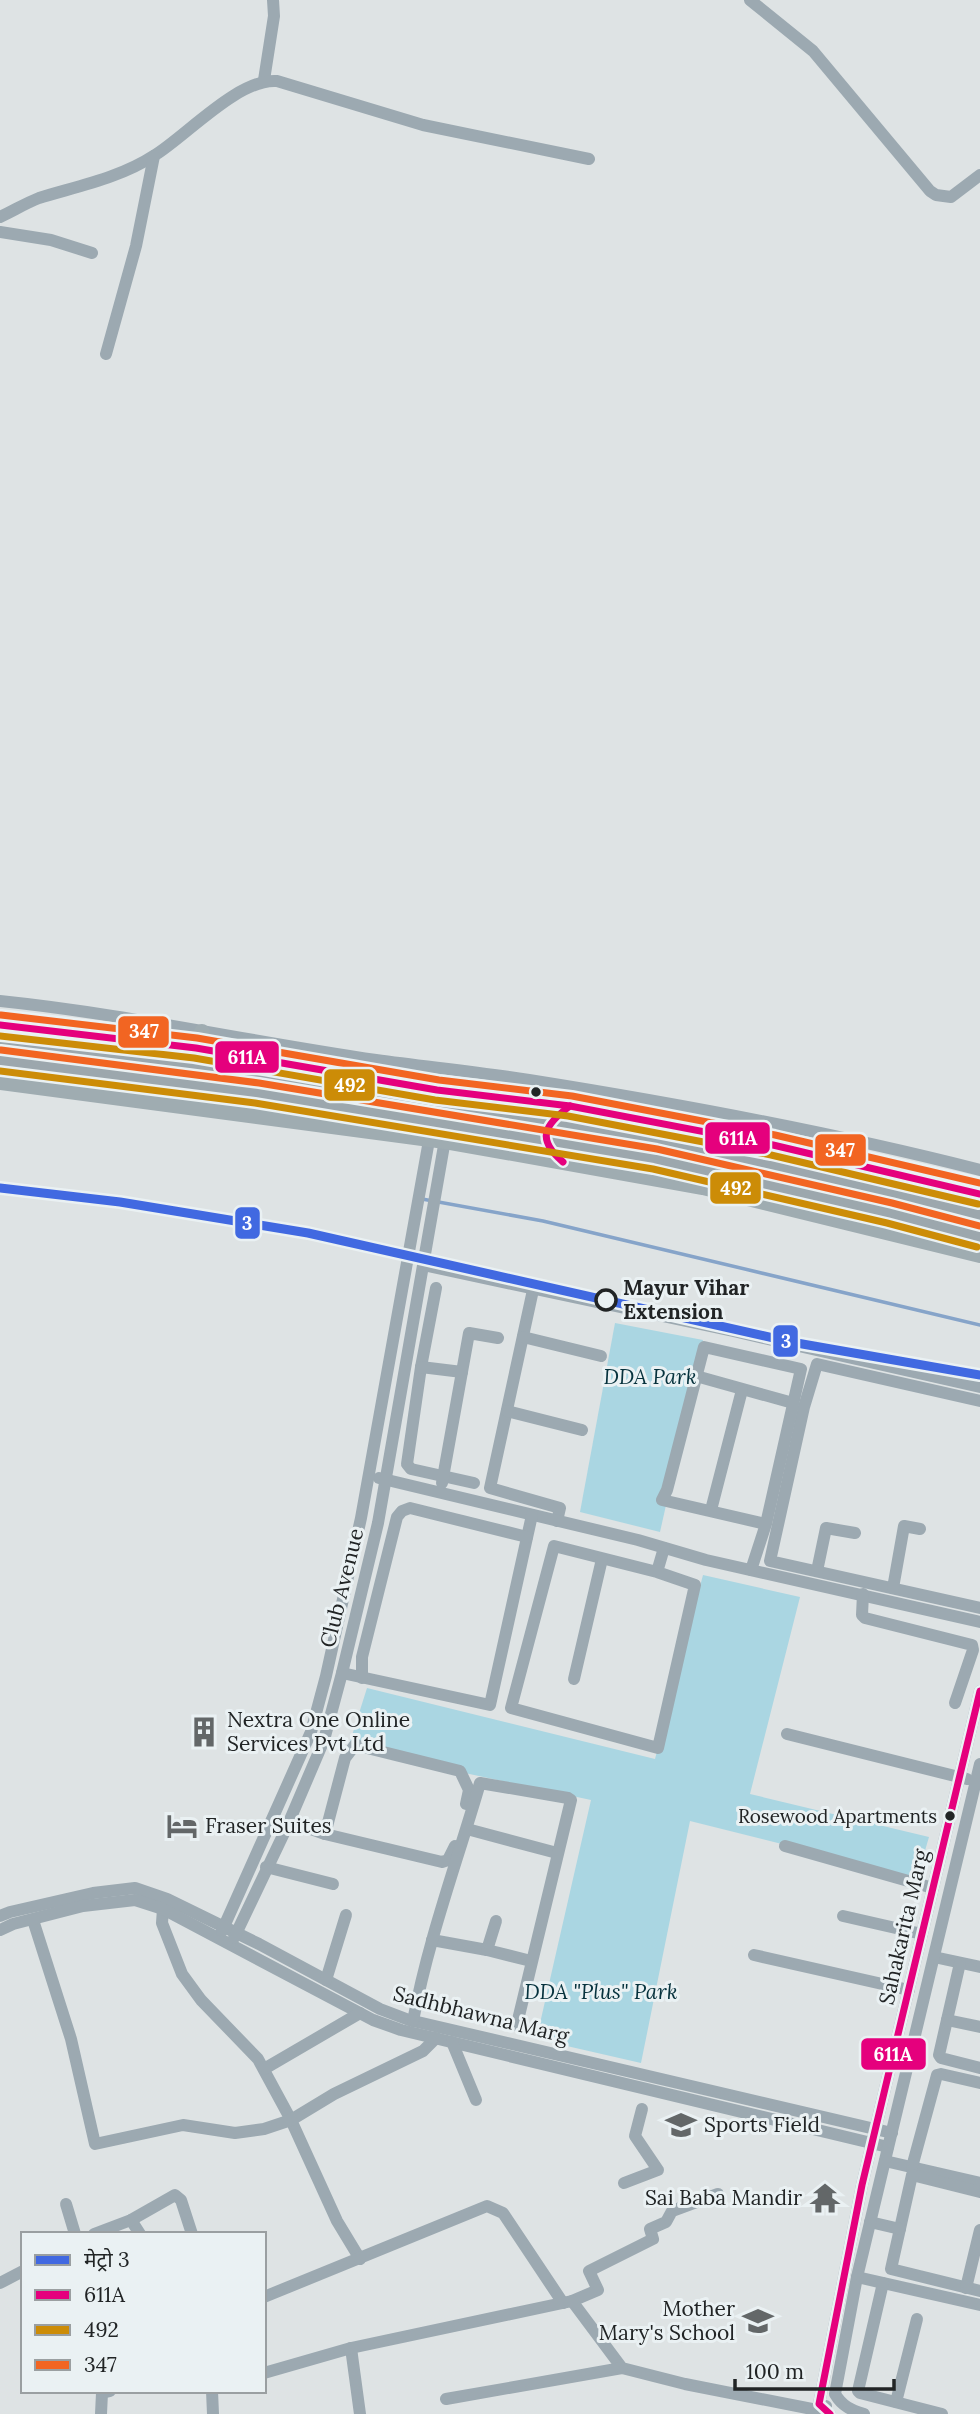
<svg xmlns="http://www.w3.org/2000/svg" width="980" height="2414" font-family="Lora,'Noto Sans Devanagari',serif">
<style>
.green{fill:#aad6e2}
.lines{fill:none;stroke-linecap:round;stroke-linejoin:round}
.stream{stroke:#86a4c9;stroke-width:3.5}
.minor{stroke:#9ca9b1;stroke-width:12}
.major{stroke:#9facb1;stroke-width:16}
.highway{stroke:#9ca7ad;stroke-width:18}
.highway-bridge{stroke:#9ca7ad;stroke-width:18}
.bus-1-casing{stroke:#eaf1f3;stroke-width:12}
.bus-2-casing{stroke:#eaf1f3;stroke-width:12}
.bus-3-casing{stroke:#eaf1f3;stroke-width:12}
.bus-1{stroke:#e5007d;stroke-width:7}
.bus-2{stroke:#cc8c07;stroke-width:7}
.bus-3{stroke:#f26522;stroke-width:7}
.metro-1-casing{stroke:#eaf1f3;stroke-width:14}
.metro-1{stroke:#4169e1;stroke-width:9}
.bus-dot{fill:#212425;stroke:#eaf1f3;stroke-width:2.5}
.stop-dot{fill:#eaf1f3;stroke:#212425;stroke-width:3.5}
.labels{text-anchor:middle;stroke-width:6;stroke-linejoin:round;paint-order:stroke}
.bus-label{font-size:19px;fill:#212425;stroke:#eaf1f3;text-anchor:end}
.stop-label{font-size:21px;font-weight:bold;fill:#212425;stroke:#eaf1f3;text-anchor:start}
.park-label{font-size:21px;font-style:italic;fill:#06323d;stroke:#eaf1f3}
.street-label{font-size:21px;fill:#212425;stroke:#eaf1f3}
.poi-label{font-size:21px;fill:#212425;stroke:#eaf1f3;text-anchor:start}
.line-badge{stroke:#eaf1f3;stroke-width:2.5}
.badge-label{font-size:19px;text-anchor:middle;font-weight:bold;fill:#fff}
</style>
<rect width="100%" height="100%" fill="#dee3e4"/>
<g class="green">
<polygon points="615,1323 703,1340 660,1532 580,1512"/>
<polygon points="703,1575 800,1597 750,1794 929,1837 917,1878 690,1821 641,2063 545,2041 538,2032 591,1800 348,1748 367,1688 655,1759"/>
</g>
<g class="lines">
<polyline class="stream" points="422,1199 543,1221 980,1325"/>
<g class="minor">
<polyline points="750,0 813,51 930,191 936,195 951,197 980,175"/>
<polyline points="264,80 274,16 273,0"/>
<path d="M0 217C13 211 26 203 39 198 78 186 120 178 155 155 187 135 239 78 277 81L423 125 589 159"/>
<polyline points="0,232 51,240 92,253"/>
<polyline points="106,354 136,246 154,156"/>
<path d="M0 1001C126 1014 251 1042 376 1060 427 1067 478 1072 529 1080 680 1104 831 1132 980 1170"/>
<polyline points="423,1265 733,1331 980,1387"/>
<polyline points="436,1288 421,1367 407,1464 411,1469 474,1483"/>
<polyline points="533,1290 490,1488 560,1508 557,1521"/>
<polyline points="523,1337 601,1356"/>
<polyline points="421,1367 462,1372"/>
<polyline points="696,1376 793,1403"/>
<polyline points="980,1401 817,1364 804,1407 770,1561 980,1608"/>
<polyline points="507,1411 582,1430"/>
<polyline points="379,1478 638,1540 706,1560 980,1622"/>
<polyline points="442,1483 469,1333 498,1338"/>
<polyline points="711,1510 742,1390"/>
<polyline points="751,1570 766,1524 801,1369 704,1347 667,1490 662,1500 766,1524"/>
<polyline points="817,1571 826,1528 855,1533"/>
<polyline points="657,1572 554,1546 511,1708 658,1748 695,1585 657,1572 664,1548"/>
<polyline points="893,1588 904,1526 920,1529"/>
<polyline points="863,1594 862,1615 865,1618 972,1645 973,1650 955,1703"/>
<polyline points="342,1673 490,1705 532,1515"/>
<polyline points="362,1678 362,1657 397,1517 402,1511 410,1508 527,1537"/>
<polyline points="574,1679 602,1559"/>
<polyline points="787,1734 967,1779"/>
<polyline points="289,1821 325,1834 442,1862 448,1860 455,1846"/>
<polyline points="467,1829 557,1853"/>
<polyline points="325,1834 345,1758 355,1745 460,1771 469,1790 466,1804"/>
<polyline points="785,1846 933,1888"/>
<polyline points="266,1867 333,1884"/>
<polyline points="163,1909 162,1923 182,1974 201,2000 258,2059 291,2120 337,2221 360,2259"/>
<polyline points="0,1916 10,1912 93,1893 135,1888 167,1899 259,1944 380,2009 409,2020 892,2133"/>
<polyline points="843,1916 922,1934"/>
<polyline points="33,1920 71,2039 95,2144 183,2125 235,2133 264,2129 291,2120 334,2094 423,2051 436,2038"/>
<polyline points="0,1930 13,1924 83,1906 135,1900 163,1909 373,2020 401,2030 888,2147"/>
<polyline points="222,1931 311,1732 326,1676 361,1518 437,1096"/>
<polyline points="234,1938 286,1829 324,1740 342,1673 378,1523 446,1134"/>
<polyline points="432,1940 487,1950 531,1961"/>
<polyline points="487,1950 496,1921"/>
<polyline points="754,1955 909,1990"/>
<polyline points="934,1957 980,1967"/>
<polyline points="960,1963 939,2055 941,2058 980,2068"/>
<polyline points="326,1980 346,1915"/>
<polyline points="947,2020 980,2027"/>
<path d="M413 2021C428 1940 457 1862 480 1783L568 1798 571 1800 517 2024 513 2025 417 2001"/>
<polyline points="452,2042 476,2100"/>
<polyline points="264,2069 360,2013"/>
<polyline points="885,2161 980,2183"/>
<polyline points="912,2167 937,2075 941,2074 980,2083"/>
<polyline points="624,2183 658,2170 635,2136 642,2109"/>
<polyline points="980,2192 912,2175 891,2269 980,2291"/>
<polyline points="66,2204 75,2234"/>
<polyline points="131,2220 140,2234"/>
<polyline points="870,2222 900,2229"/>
<polyline points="94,2234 131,2220 175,2195 181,2200 192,2234"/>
<polyline points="857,2277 980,2305"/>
<polyline points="0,2283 23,2271"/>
<polyline points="883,2283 858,2391 860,2393 942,2414"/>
<polyline points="966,2288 980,2230"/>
<polyline points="264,2297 487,2206 503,2213 563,2303"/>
<polyline points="572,2301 598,2290 589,2271 653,2239 650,2229 666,2222 672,2211 718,2194"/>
<polyline points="351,2348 360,2414"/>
<polyline points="264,2373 351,2348 572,2301 622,2368 685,2384 817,2410 826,2406"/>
<polyline points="212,2391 213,2414"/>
<polyline points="446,2399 622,2368"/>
<polyline points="896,2402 917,2319"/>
<polyline points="101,2414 102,2393 110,2391"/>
<polyline points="830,2414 822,2409 819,2404 862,2185 980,1691"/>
<path d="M864 2414C851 2410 842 2406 835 2394L857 2277 980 1764"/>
</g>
<g class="major">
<polyline points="0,1025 196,1048 437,1090 570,1106 773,1145 980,1194"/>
<polyline points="196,1048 202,1032"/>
<polyline points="0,1082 445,1141 703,1187 980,1255"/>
</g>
<g class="highway">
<polyline points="659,1142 892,1194 980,1216"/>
<polyline points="655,1159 890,1213 980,1237"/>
</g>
<g class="highway-bridge">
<polyline points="0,1041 558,1120 659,1142"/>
<polyline points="0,1060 257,1093 655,1159"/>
</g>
<g class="bus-1-casing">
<g id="bus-1">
<polyline points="0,1025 196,1048 437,1090 570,1106 773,1145 980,1194"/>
<path d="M563 1162C536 1139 544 1125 570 1106"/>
<polyline points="830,2414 819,2404 862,2185 980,1691"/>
</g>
</g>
<g class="bus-2-casing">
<g id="bus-2">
<polyline points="0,1036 194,1058 435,1100 568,1116 771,1155 978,1204"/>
<polyline points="0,1071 255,1103 653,1169 887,1223 977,1247"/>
</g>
</g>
<g class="bus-3-casing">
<g id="bus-3">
<polyline points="1,1015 197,1038 439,1080 572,1096 775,1135 980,1183"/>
<polyline points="1,1050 259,1083 657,1149 892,1203 980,1226"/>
</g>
</g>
<use href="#bus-1" class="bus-1"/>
<use href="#bus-2" class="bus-2"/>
<use href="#bus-3" class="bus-3"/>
<g class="metro-1-casing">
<polyline id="metro-1" points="0,1188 120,1202 308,1233 791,1342 980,1375"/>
</g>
<use href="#metro-1" class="metro-1"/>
</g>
<defs>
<g id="building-bare" transform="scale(2.415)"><path d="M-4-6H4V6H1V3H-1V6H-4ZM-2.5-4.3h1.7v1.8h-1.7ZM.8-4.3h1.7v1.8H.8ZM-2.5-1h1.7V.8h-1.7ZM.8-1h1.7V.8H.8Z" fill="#636768" stroke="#eaf1f3" stroke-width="2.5" paint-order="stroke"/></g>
<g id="hotel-bare" transform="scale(2.415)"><path d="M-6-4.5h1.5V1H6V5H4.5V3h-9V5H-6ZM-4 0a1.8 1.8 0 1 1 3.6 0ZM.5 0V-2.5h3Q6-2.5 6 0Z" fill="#636768" stroke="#eaf1f3" stroke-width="2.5" paint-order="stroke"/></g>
<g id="school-bare" transform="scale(2.415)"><path d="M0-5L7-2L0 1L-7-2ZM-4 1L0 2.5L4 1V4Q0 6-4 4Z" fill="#636768" stroke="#eaf1f3" stroke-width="2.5" paint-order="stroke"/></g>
<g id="temple-bare" transform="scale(2.415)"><path d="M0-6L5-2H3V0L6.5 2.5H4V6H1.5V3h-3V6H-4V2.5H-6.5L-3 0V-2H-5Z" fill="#636768" stroke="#eaf1f3" stroke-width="2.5" paint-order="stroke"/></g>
</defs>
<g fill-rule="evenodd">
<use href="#building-bare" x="204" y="1732"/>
<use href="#hotel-bare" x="182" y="1826"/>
<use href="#school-bare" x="681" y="2125"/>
<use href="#temple-bare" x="825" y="2198"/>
<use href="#school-bare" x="758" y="2321"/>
</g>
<g class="bus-dot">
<circle cx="536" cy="1092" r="6"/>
<circle cx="950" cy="1816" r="6"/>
</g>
<circle class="stop-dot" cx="606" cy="1300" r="10"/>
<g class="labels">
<g class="bus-label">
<text x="937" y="1823">Rosewood Apartments</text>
</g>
<g class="stop-label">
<text x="623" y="1295">Mayur Vihar<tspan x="623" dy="24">Extension</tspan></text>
</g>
<g class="park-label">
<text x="650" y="1384">DDA Park</text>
<text x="601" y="1999">DDA "Plus" Park</text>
</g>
<g class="street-label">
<text transform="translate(342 1588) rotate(-76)" y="7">Club Avenue</text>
<text transform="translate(904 1927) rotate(-77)" y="7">Sahakarita Marg</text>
<text transform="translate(481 2015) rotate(14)" y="7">Sadhbhawna Marg</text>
</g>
<g class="poi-label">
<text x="227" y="1727">Nextra One Online<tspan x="227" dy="24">Services Pvt Ltd</tspan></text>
<text x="205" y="1833">Fraser Suites</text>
<text x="704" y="2132">Sports Field</text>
<text x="802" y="2205" text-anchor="end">Sai Baba Mandir</text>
<text x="735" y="2316" text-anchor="end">Mother<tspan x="735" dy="24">Mary's School</tspan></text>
</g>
</g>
<g class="line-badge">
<rect x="117" y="1015" width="53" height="34" rx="7" fill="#f26522"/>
<rect x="214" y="1040" width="66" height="34" rx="7" fill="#e5007d"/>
<rect x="323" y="1068" width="53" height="34" rx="7" fill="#cc8c07"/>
<rect x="704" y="1121" width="67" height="34" rx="7" fill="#e5007d"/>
<rect x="814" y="1133" width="53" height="34" rx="7" fill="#f26522"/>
<rect x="709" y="1171" width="53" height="34" rx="7" fill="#cc8c07"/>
<rect x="234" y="1206" width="27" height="34" rx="7" fill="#4169e1"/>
<rect x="772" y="1324" width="27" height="34" rx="7" fill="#4169e1"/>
<rect x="860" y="2037" width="67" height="34" rx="7" fill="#e5007d"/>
</g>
<g class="badge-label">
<text x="144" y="1038">347</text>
<text x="247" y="1064">611A</text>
<text x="350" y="1092">492</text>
<text x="738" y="1145">611A</text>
<text x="840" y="1157">347</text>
<text x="736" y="1195">492</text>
<text x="247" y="1230">3</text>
<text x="786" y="1348">3</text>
<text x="893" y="2061">611A</text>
</g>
<rect x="21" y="2232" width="245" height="161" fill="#eaf1f3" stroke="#9a9fa1" stroke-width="2"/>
<rect x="35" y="2255" width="35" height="10" fill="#4169e1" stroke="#9a9fa1" stroke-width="2"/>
<text x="84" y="2267" font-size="21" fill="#212425">मेट्रो 3</text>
<rect x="35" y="2290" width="35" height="10" fill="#e5007d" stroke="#9a9fa1" stroke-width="2"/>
<text x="84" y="2302" font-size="21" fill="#212425">611A</text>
<rect x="35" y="2325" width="35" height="10" fill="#cc8c07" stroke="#9a9fa1" stroke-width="2"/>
<text x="84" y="2337" font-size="21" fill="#212425">492</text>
<rect x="35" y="2360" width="35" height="10" fill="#f26522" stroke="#9a9fa1" stroke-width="2"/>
<text x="84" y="2372" font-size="21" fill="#212425">347</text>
<path d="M735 2379v10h159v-10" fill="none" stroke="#212425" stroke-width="3.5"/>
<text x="746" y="2379" font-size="21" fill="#212425" stroke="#eaf1f3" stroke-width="5" paint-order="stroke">100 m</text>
</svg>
